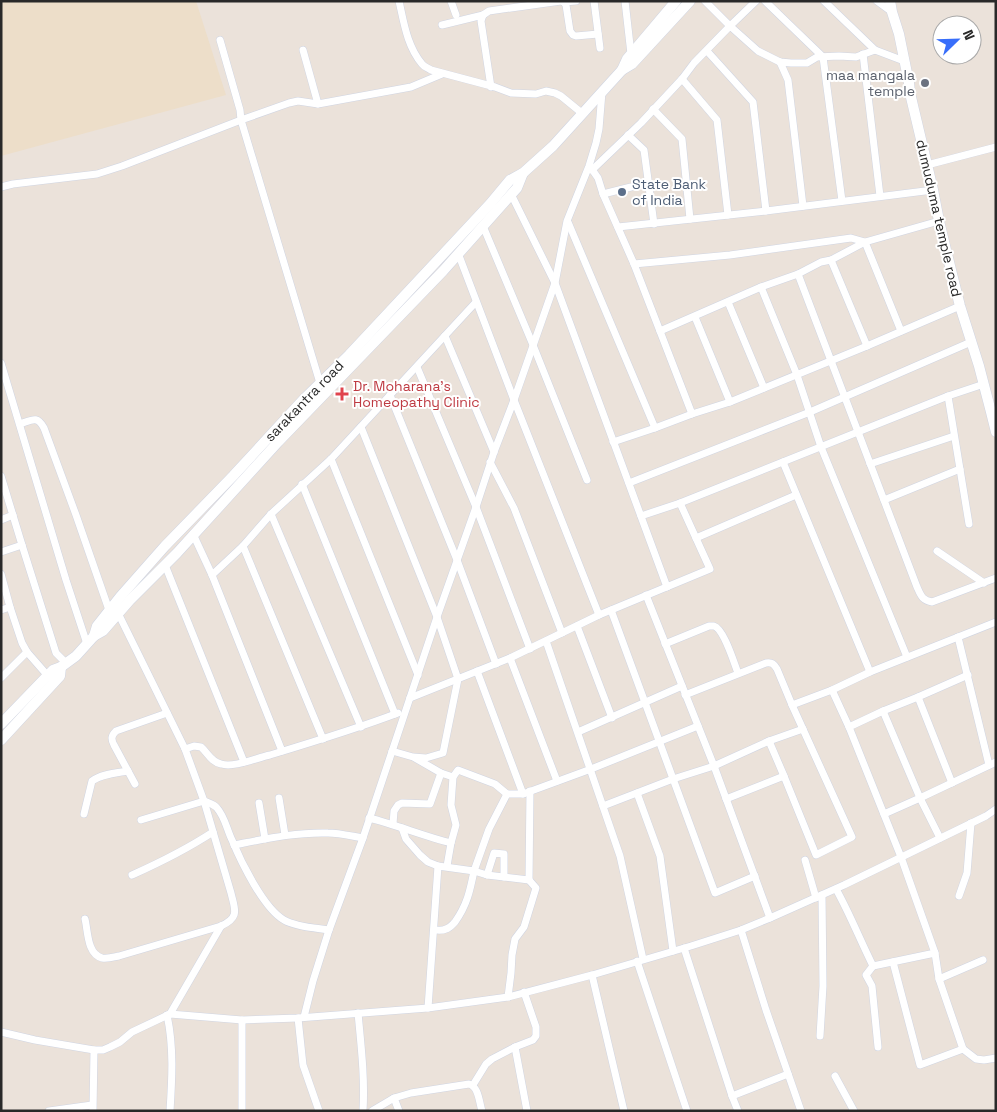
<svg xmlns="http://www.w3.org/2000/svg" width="997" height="1112" font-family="'Space Grotesk',sans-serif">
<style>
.education{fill:#eddec9}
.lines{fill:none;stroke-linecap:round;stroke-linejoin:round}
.street-casing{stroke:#d0d5e2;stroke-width:8}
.secondary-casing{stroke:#d0d5e2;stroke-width:11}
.street{stroke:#fff;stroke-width:7}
.secondary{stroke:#fff;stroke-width:10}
.worship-dot{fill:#6b7280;stroke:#fff;stroke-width:2}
.service-dot{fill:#5c6f8a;stroke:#fff;stroke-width:2}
.health-dot{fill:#e0444e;stroke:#fff;stroke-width:2}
.labels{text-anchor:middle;stroke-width:4;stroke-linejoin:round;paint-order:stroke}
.worship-label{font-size:14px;fill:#5b616d;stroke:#fff;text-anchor:end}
.service-label{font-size:14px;fill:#4e5e75;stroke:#fff;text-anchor:start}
.street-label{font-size:14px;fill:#292929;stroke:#fff}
.health-label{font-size:14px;fill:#be3a42;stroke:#fff;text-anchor:start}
</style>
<rect width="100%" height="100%" fill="#ebe2da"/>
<polygon class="education" points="1,1 196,1 226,95 1,156"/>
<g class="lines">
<g class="street-casing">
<g id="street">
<path d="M399 1C404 23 407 46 422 64 424 67 428 68 431 70L495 87 511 93 536 94 546 91 555 93 561 96 583 114"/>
<polyline points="451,1 456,15"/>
<polyline points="562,1 564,2 566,5 570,31 573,35 576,36 598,34"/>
<polyline points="594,1 600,48"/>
<polyline points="625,1 631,54"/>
<polyline points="705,1 730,26 756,1"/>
<polyline points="765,1 823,57 842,201"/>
<polyline points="824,1 875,50"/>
<polyline points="877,1 892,12"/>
<polyline points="564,2 576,1"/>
<polyline points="442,25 483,15"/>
<polyline points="220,40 240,110 241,120 320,383"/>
<polyline points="303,50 318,104"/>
<polyline points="707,51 753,102 766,211"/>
<polyline points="863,54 880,196"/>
<polyline points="780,62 788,80 803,206"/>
<polyline points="682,79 717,120 728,215"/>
<polyline points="491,87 481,21 483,15 489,11 561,1"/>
<polyline points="653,109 682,139 690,219"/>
<polyline points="628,135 644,150 654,224"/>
<polyline points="927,165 996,147"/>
<polyline points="591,168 598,178 603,194 631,187"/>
<polyline points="592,170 641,123 682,79 694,63 730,26 758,51 780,62 791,63 807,63 817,57 839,56 856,57 875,50 904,61"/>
<polyline points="1,187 13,184 97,174 122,166 241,120 289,103 298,101 318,104 411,87 442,74"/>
<polyline points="511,194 555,283 667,587"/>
<polyline points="603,194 634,264 730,255 851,238 865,242 901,331"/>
<polyline points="568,222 655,428 613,442"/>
<polyline points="483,226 533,345 587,480"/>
<polyline points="618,227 766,211 933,190"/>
<polyline points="458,253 514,400 599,615"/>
<polyline points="831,260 867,346"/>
<polyline points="634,264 692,414 730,402 867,346 960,306"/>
<path d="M798 274 917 587C921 596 922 600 932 602L996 578"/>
<polyline points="761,287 797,375 821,447 907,657"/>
<polyline points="728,302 764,388"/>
<polyline points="695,317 730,402"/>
<polyline points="660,331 761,287 798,274 821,262 831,260 865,242 939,221"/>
<polyline points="445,336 494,452"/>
<polyline points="1,363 66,580 87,644"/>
<polyline points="417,367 476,507 530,649"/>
<polyline points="390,395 457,560 496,664"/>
<polyline points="948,396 969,524"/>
<path d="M20 424C32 420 37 415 44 428L76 515 109 610"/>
<polyline points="361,427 437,617 458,679 443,753 426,758 413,757 392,751"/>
<polyline points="655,428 692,414"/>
<polyline points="331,459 418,675"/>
<polyline points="490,462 514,508 562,633"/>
<polyline points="783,462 870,672 996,622"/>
<polyline points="870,464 954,436"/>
<polyline points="1,476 22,545 56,653 66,663"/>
<polyline points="629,483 810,412 971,342"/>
<polyline points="302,484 395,714"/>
<polyline points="884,500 960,469"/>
<polyline points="271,514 361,727"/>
<polyline points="641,516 680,503"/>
<polyline points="1,520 13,515"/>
<polyline points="193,534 212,575"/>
<polyline points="696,538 796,495"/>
<polyline points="243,546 323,739"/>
<polyline points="937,551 984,583"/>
<polyline points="1,552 22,545"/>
<polyline points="165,565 244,762"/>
<polyline points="1,574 10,607 22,643 27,652 48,676"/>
<polyline points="646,595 714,766 770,918"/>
<polyline points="1,610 10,607"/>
<polyline points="611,610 715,893 755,876"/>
<polyline points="577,626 612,718"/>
<polyline points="958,637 989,765"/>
<polyline points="546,641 620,856 643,959"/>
<path d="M665 644 709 626C711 626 712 626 714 626 724 629 734 663 738 673"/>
<polyline points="510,658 557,781"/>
<polyline points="477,671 523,794 591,769 698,726"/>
<polyline points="1,678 27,652"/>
<polyline points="832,690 870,672"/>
<path d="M685 695 766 663C772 662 774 664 777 669L792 705"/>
<polyline points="410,698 510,658 599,615 710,569 680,503 948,396 984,384"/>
<polyline points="578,732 682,686"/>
<polyline points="769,741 803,729"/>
<path d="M185 749 194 746 201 747C208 753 211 762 221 764 234 768 256 758 270 755 313 742 356 729 398 713"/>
<polyline points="282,751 212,575 243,546 271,514 331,459 476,302"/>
<polyline points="415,758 441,773 453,777 458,770 495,784 507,794"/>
<polyline points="952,783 918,697 968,675"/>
<path d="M135 784 114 745C111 739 111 736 116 731L167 713"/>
<polyline points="637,793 660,856 673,951"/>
<polyline points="279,798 285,835"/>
<polyline points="726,799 784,776 816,855 852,837 792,705 832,690 849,727"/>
<polyline points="259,803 265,839"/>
<polyline points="603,806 673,779 714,766 769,741 784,776"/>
<path d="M84 814 92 781C101 774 116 773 128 771"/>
<polyline points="884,814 920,798 883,711 918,697"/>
<path d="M369 818C397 825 423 836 451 843"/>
<path d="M141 820 204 801C208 803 214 804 217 808 225 817 227 830 232 840 241 862 264 909 284 920 296 927 316 928 329 930"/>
<polyline points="393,824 394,811 398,805 402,803 430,804 441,773"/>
<polyline points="402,828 406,839 420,855 428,862 438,866 474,871 489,829 507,794 523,794"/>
<polyline points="940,838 920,798 996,762"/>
<path d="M234 845C265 839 296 832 328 833 339 833 351 836 363 838"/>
<polyline points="805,860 816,898"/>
<polyline points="447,866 451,843 456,825 451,805 453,777"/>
<path d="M132 875C161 862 187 849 213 832"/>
<polyline points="487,875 494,853 504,854 504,877"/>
<path d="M836 889C850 914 860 940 873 966L866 975 872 986 878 1047"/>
<polyline points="959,896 967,873 971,823"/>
<path d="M85 919C88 931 87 954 102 958 108 959 114 957 119 956L221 926C240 917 235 910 231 893L204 801 185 749 118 613"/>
<path d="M434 930C438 930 442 931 446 929 450 928 452 925 455 922 467 905 470 891 474 871L487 875 529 880 530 791"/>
<polyline points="741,930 766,1010 801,1111"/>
<polyline points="684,948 732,1096 738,1111"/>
<polyline points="935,953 939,979 963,1049 976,1059 984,1060 996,1058"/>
<polyline points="637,961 687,1111"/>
<polyline points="893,962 920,1065 963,1049"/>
<polyline points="873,966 935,953 901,857 849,727 883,711"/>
<polyline points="592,975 624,1111"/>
<polyline points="939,979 983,960"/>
<polyline points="508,997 511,973 512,955 515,939 524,927 536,888 529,880"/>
<polyline points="428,1008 438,866"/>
<path d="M358 1013C361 1045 365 1078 363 1111"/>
<polyline points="170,1014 221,926"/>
<path d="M167 1015C174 1047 172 1079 170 1111"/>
<polyline points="304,1017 313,981 329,930 363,838 437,617 476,507 494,452 514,400 555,283 567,221 589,166 596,143 599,129 602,92"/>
<polyline points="298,1018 303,1065 319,1111"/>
<polyline points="1,1032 35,1040 94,1050 103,1050 110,1047 120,1042 132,1032 170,1014 242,1020 298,1018 428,1008 508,997 592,975 691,946 741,930 770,918 844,885 986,816 996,809"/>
<polyline points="820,1036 823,986 822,895"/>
<polyline points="515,1047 527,1111"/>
<polyline points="835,1076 854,1111"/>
<polyline points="473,1085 486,1064 492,1059 515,1047 533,1040 536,1036 536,1027 524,992"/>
<polyline points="732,1096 788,1074"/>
<polyline points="394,1098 399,1111"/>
<polyline points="49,1111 92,1105"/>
<polyline points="93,1111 94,1050"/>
<polyline points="242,1111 242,1020"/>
<path d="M372 1111 394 1098 411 1093 469 1084C479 1087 479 1102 482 1111"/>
</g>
</g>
<g class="secondary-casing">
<g id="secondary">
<polyline points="890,1 892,12 899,34 909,83 910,93 933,190 939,221 946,250 960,306 979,366 991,412 996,432"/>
<polyline points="622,70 627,59 676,1"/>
<polyline points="94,636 97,626 120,597 165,546 233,476 304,399 349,355 490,204 510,180 523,173 553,146 622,70 632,64 690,1"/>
<polyline points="1,724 53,670 61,667 76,656 94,636 103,631 130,600 177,553 278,442 443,271 517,188 523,173"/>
<polyline points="1,740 60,676 61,667"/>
</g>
</g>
<use href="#street" class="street"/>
<use href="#secondary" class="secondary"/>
</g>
<circle class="worship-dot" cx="925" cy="83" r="5"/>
<circle class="service-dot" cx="622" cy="192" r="5"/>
<path class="health-dot" d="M339.5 386.5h5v5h5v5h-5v5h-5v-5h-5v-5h5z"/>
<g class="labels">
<g class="worship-label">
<text x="915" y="80">maa mangala<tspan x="915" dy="16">temple</tspan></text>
</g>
<g class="service-label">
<text x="632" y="189">State Bank<tspan x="632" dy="16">of India</tspan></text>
</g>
<g class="street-label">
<text transform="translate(939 218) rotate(77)" y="5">dumuduma temple road</text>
<text transform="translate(304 401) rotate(-46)" y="5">sarakantra road</text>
</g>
<g class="health-label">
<text x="353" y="391">Dr. Moharana's<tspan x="353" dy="16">Homeopathy Clinic</tspan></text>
</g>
</g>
<rect width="997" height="1112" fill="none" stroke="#292929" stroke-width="5"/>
<g transform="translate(957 40) rotate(67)"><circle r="24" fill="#ffffff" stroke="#a9a9a9"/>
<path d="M0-4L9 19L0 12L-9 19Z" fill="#386efa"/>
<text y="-8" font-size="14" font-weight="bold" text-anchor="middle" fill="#292929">N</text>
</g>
</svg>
